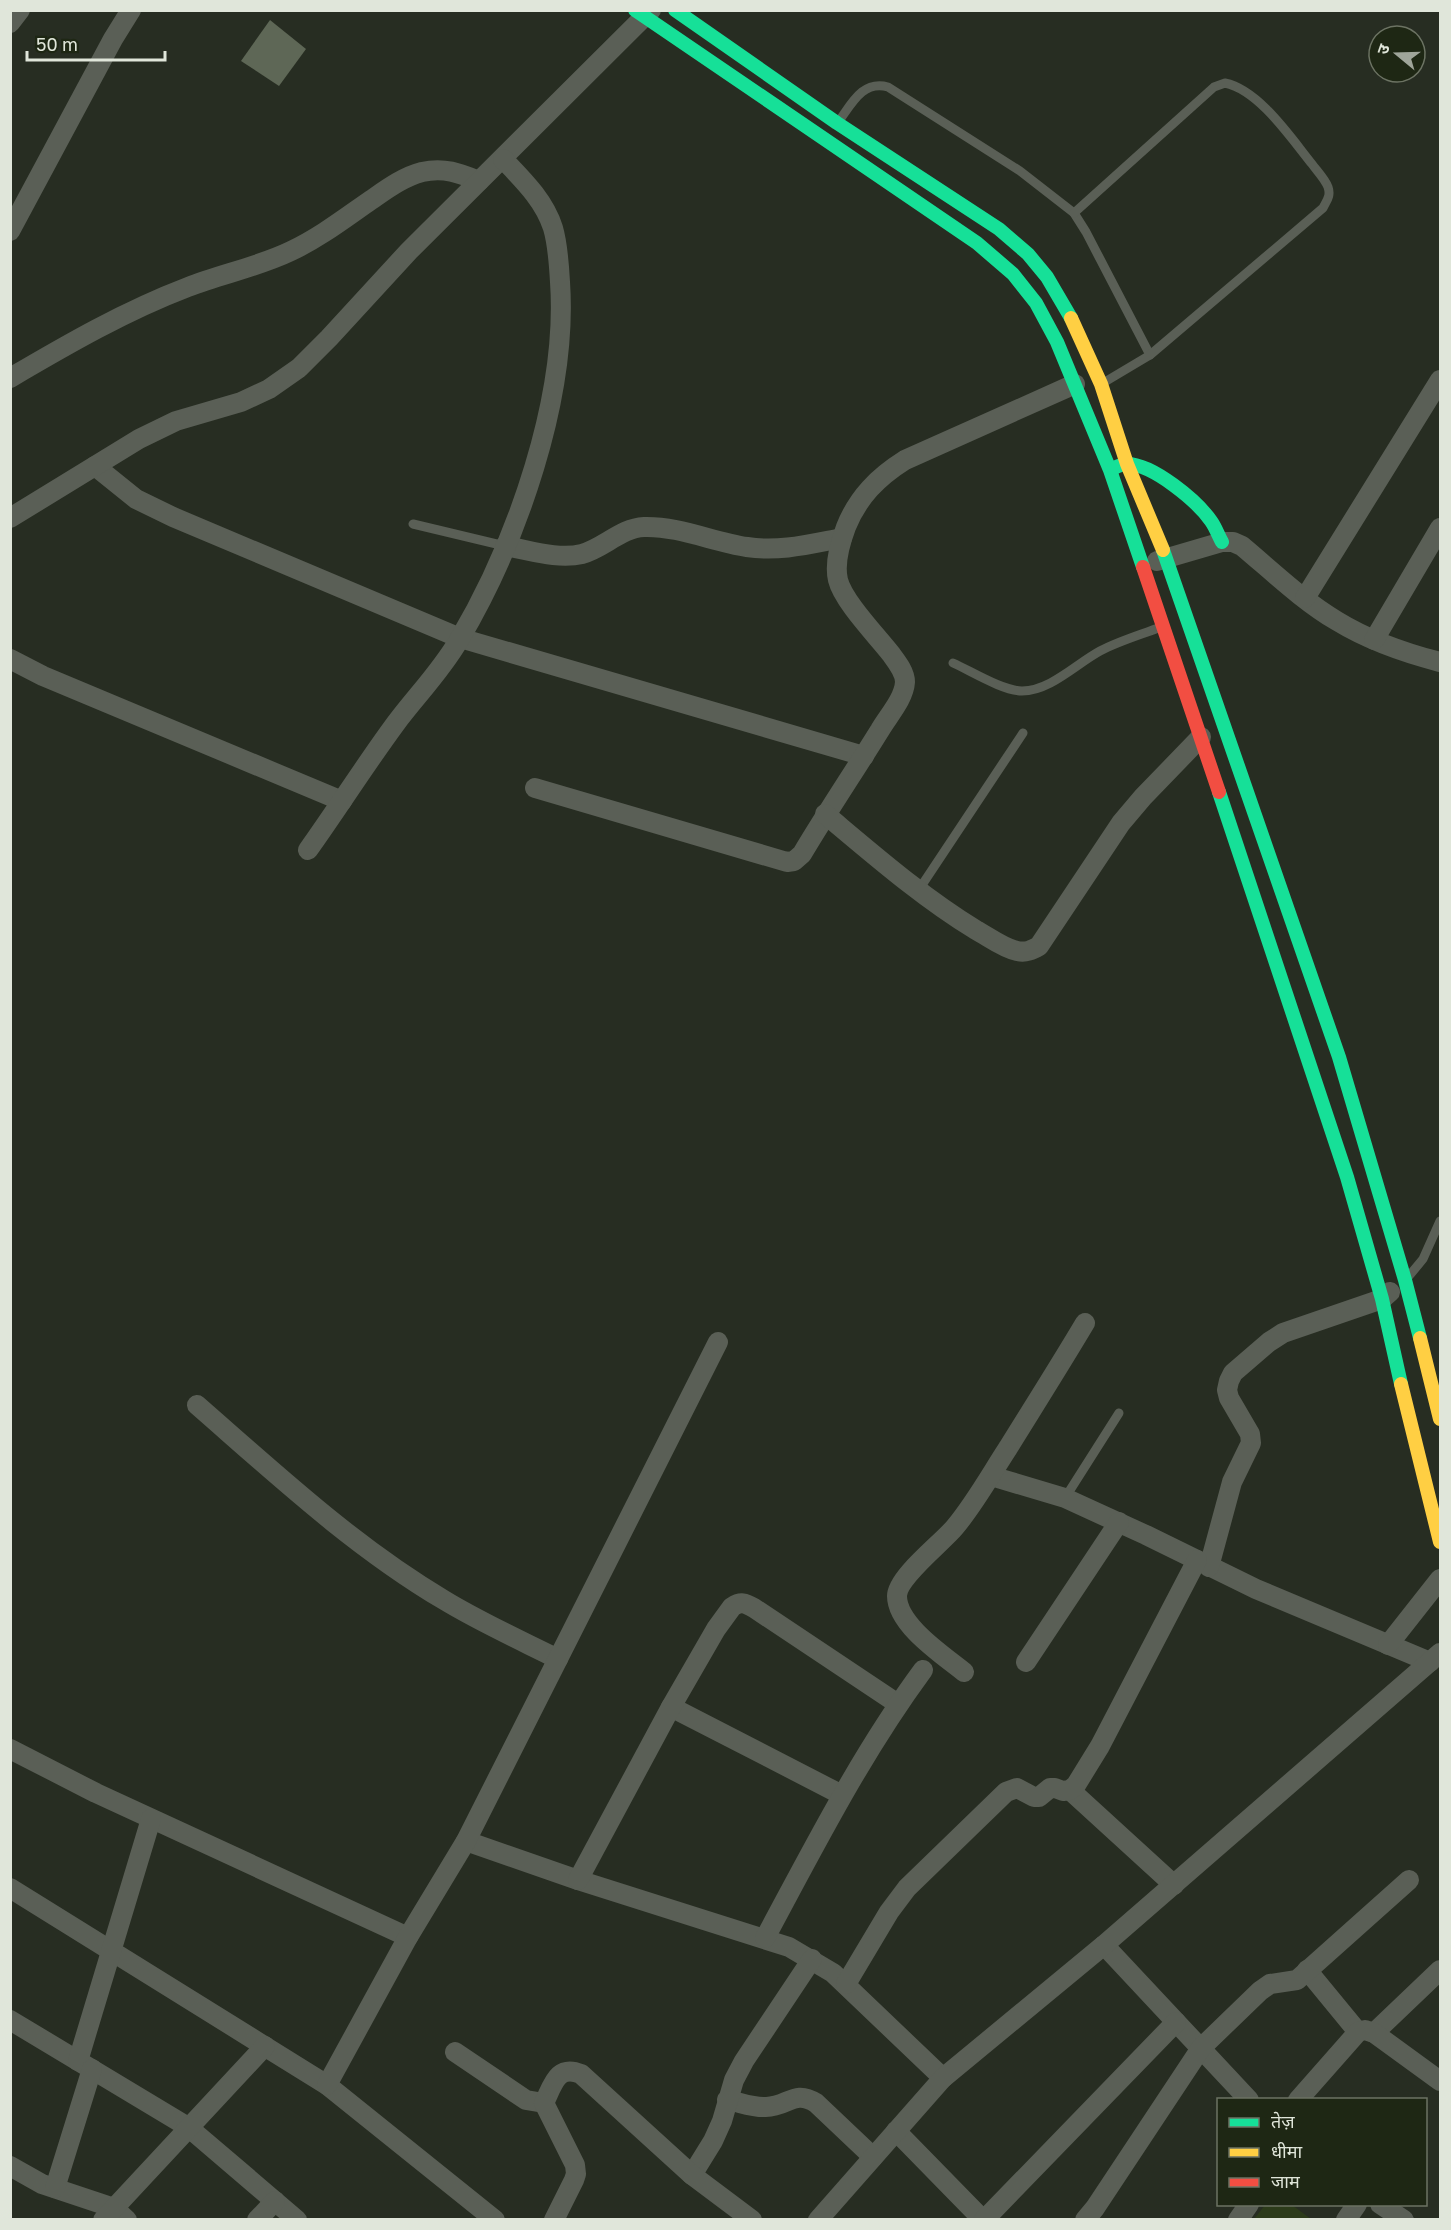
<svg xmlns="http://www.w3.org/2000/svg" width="1451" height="2230" font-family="'Golos Text','Noto Sans Devanagari',sans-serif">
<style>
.green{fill:#2c3b1a}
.building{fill:#5e6756}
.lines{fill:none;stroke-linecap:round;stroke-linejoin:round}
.lane{stroke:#5a5f56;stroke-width:9}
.street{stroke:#5a5f56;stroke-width:20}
.fast{stroke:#16e098;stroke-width:14}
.slow{stroke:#ffcf43;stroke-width:14}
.jam{stroke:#f24e42;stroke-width:14}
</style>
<rect width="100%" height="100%" fill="#272d22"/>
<polygon class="green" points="1265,2205 1292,2205 1311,2219 1254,2219"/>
<polygon class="building" points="270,20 306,49 279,86 241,61"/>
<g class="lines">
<g class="lane">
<path d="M839 121C852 103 863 80 888 87L1020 171 1074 213 1086 232 1150 355"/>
<path d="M1074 213 1214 87 1225 83C1259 90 1291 138 1312 164 1317 171 1325 179 1328 187 1331 196 1327 200 1323 208L1150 355 1103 383"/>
<polyline points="413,524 505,546"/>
<path d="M953 663C971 671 1003 691 1022 691 1050 691 1076 664 1100 651 1119 641 1140 635 1161 627"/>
<polyline points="918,891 1023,733"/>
<polyline points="1409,1276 1423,1259 1440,1221"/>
<polyline points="1065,1498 1119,1413"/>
</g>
<g class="street">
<polyline points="10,23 20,10"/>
<polyline points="10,231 113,39 131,10"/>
<path d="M10 378C68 344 125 311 188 287 221 274 258 267 291 251 319 238 345 218 371 200 387 189 403 177 422 172 444 167 459 173 479 181"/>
<polyline points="95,466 136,499 173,517 460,638 864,756"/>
<polyline points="10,518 139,439 176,421 241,402 269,389 299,368 329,338 409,251 651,10"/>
<path d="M505 546C529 550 558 560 582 554 604 548 621 528 644 527 679 526 713 542 747 547 780 552 810 544 842 538"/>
<path d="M1157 561 1222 542H1233L1242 546C1273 572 1303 601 1337 621 1368 640 1405 653 1440 662"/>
<polyline points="1305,598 1440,380"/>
<polyline points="1374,640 1440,528"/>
<polyline points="10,659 43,676 342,801"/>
<path d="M535 788 787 862 794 861 802 854C827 812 854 772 880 730 888 716 904 699 905 682 905 672 897 662 891 654 877 636 843 601 838 580 834 563 840 543 846 527 858 497 878 477 905 460L1075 384"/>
<path d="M825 814C874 855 922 897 976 930 989 937 1003 948 1017 951 1026 953 1032 950 1039 946L1121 823 1143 797 1201 737"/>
<path d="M308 850C338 808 365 765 396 723 417 695 441 671 459 640 517 542 568 397 560 282 559 264 558 245 553 228 544 200 523 180 503 159"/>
<path d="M197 1405C276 1474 353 1546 444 1600 480 1622 520 1640 558 1659"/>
<polyline points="991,1476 1065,1498 1146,1535 1256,1589 1430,1662"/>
<polyline points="1209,1567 1232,1482 1251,1443 1250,1434 1229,1398 1227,1390 1229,1381 1233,1373 1269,1342 1283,1333 1382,1299 1390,1292"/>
<polyline points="1388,1645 1440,1579"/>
<polyline points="1026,1662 1119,1522"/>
<path d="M964 1672C943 1655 897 1625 897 1596 897 1577 942 1543 955 1527 975 1503 991 1474 1008 1448 1034 1406 1060 1365 1085 1323"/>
<polyline points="671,1707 842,1795"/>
<polyline points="10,1749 96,1793 408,1937"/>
<polyline points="1070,1790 1174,1885"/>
<polyline points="466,1841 578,1880 789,1947 833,1973 943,2078"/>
<path d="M578 1880 671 1707 716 1629 732 1607C741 1601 745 1603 754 1608L898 1704"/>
<polyline points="10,1888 327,2085 495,2220"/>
<path d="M765 1938C814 1847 861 1754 923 1670"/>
<polyline points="1104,1945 1249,2100"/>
<polyline points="1307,1970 1358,2032"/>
<polyline points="846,1984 889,1912 907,1888 1006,1792 1017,1788 1034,1797 1039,1797 1050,1788 1055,1788 1063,1791 1070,1790 1076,1785 1100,1746 1197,1560"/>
<polyline points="10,2020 188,2127 297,2220"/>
<polyline points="1374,2033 1440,1970"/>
<polyline points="455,2052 526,2100 544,2103"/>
<polyline points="78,2061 151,1819"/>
<polyline points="327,2085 408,1937 466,1841 718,1342"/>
<path d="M727 2100C739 2102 753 2108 766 2107 788 2107 794 2089 816 2103L873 2157"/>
<polyline points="1298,2100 1358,2032 1365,2030 1374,2033 1440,2081"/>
<polyline points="896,2131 983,2220"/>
<polyline points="10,2166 42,2184 114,2208 127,2220"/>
<polyline points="692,2175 713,2141 722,2121 734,2080 744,2061 812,1959"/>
<polyline points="55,2188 92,2069"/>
<polyline points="1380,2204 1404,2220"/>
<polyline points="103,2220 265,2046"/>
<polyline points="257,2220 275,2201"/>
<path d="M554 2220 574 2180 576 2174 575 2165 544 2103C553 2085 557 2064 581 2074L692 2175 752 2220"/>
<polyline points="818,2220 943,2078 1104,1945 1440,1653"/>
<polyline points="984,2220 1176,2022"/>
<polyline points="1085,2220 1095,2208 1201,2048 1260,1991 1270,1984 1297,1980 1409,1880"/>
<polyline points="1238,2220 1249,2204"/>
<polyline points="1346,2220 1357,2204"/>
</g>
<g class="fast">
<polyline points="635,10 977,243 1013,274 1036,303 1057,342 1110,470 1143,567"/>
<polyline points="675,10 837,123 999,229 1028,254 1047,277 1071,318"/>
<path d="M1114 468C1118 466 1123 464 1127 464 1153 464 1197 501 1211 521 1216 528 1218 535 1222 542"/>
<polyline points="1163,550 1339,1057 1405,1280 1420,1338"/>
<polyline points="1219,792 1347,1177 1382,1299 1401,1384"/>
</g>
<g class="slow">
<polyline points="1071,318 1101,384 1127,464 1163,550"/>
<polyline points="1420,1338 1440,1419"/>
<polyline points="1401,1384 1440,1542"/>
</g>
<polyline class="jam" points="1143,567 1219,792"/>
</g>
<rect width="1451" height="2230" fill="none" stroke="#e0e6da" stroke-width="24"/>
<rect x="1217" y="2098" width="210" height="108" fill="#1e2714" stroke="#6c7363" stroke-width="1.5"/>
<rect x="1229" y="2118" width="30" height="9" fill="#16e098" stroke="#6c7363" stroke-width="1.5"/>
<text x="1271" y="2128" font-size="18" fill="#e0e6da">तेज़</text>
<rect x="1229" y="2148" width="30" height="9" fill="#ffcf43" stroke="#6c7363" stroke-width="1.5"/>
<text x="1271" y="2158" font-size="18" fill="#e0e6da">धीमा</text>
<rect x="1229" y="2178" width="30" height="9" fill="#f24e42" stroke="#6c7363" stroke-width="1.5"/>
<text x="1271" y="2188" font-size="18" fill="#e0e6da">जाम</text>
<g transform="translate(1397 54) rotate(289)"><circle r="28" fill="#1e2714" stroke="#6c7363" stroke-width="1.5"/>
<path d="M0-4.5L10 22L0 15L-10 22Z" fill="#9fa59a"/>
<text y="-9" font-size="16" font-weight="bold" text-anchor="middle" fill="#e0e6da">उ</text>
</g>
<path d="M27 51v9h138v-9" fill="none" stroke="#e0e6da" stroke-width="3"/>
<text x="36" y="51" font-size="18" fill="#e0e6da" stroke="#1e2714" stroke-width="4.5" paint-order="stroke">50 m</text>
</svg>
